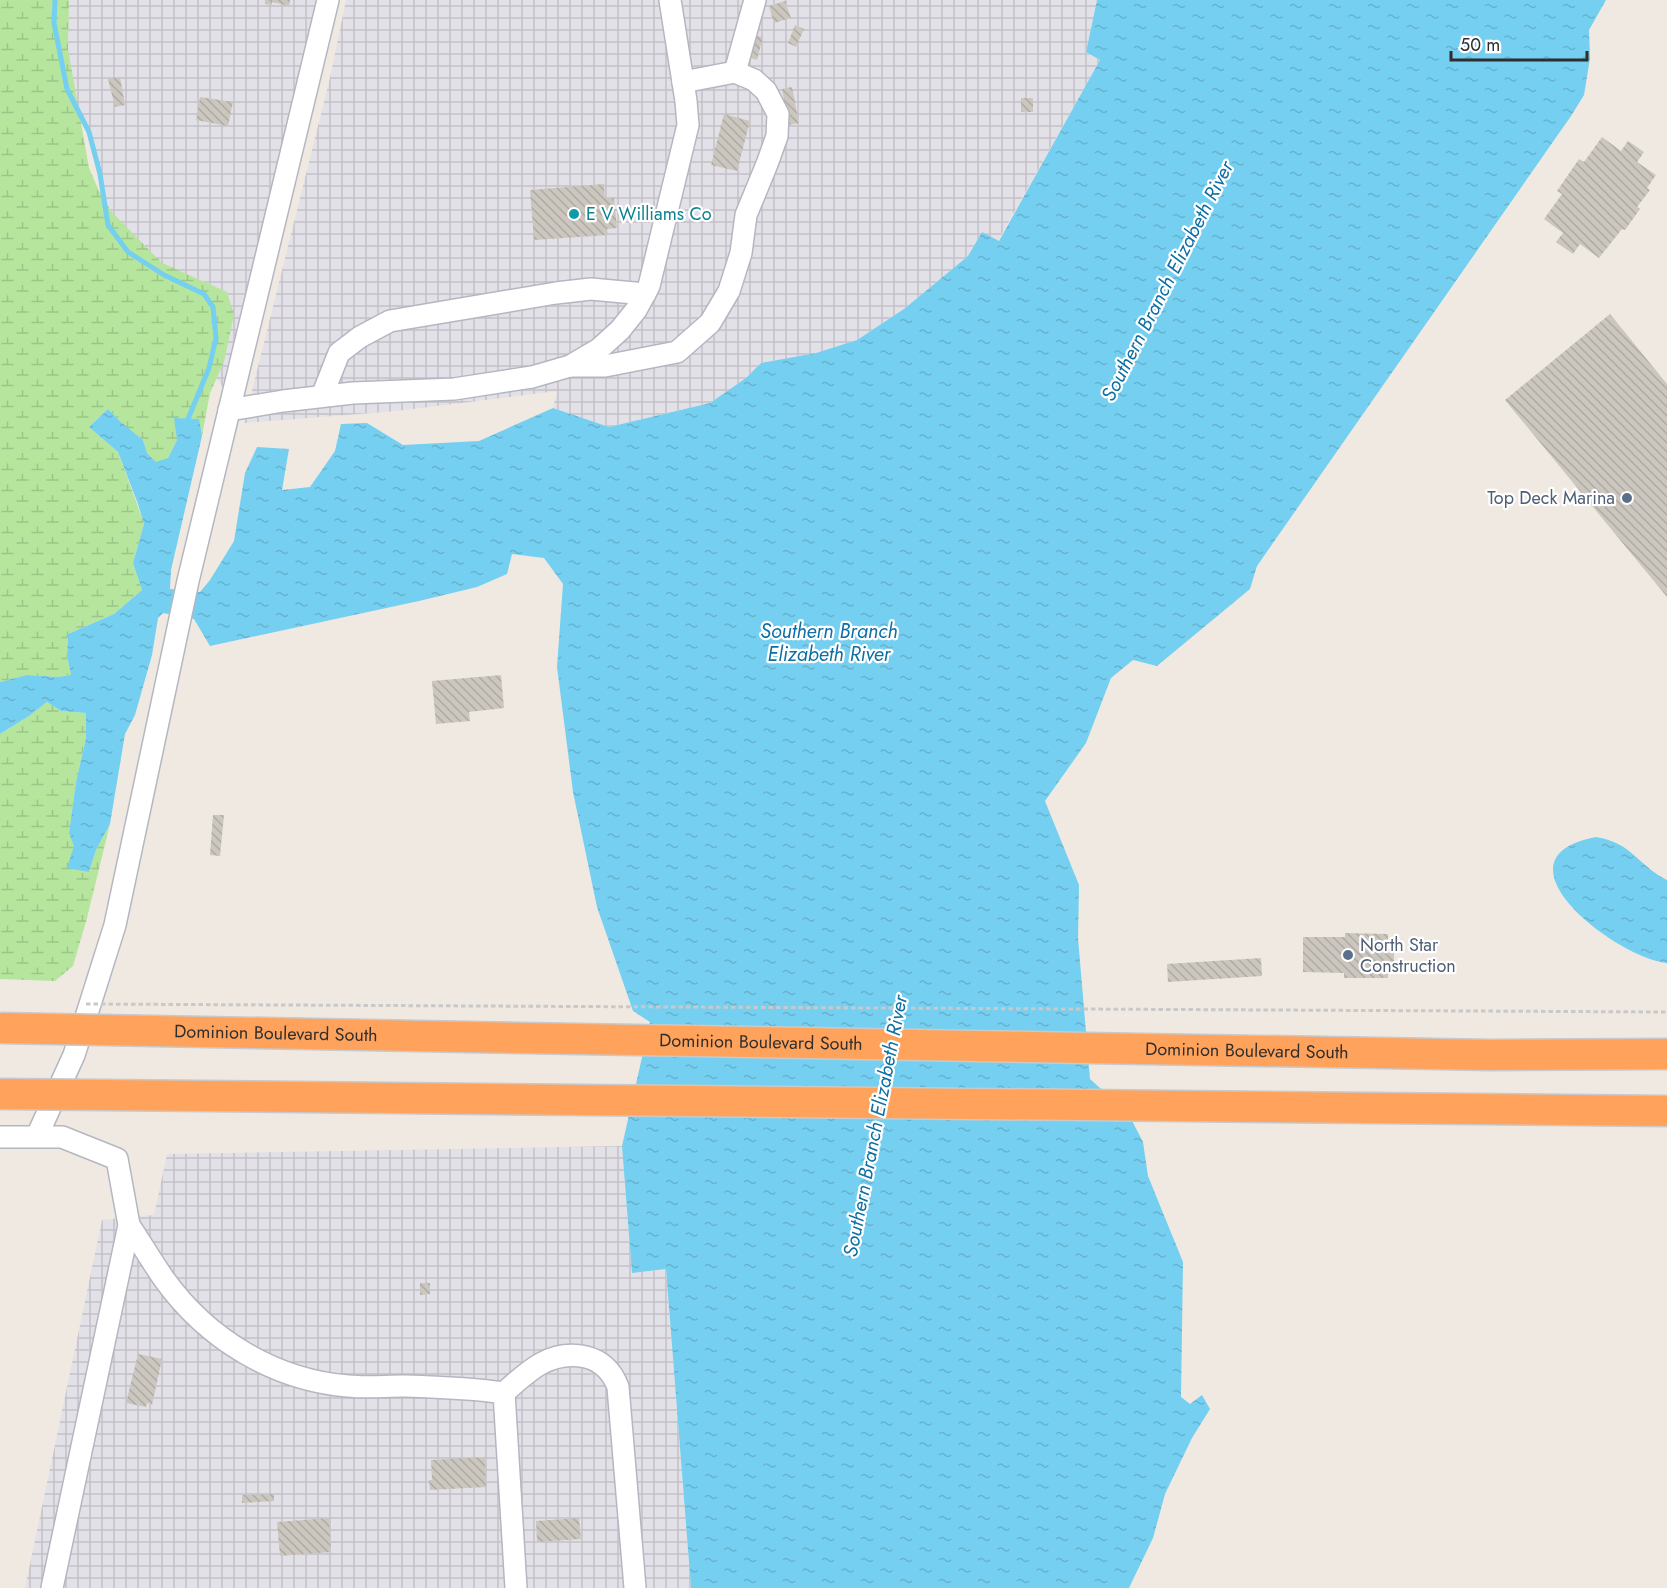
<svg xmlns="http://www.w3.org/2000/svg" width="1667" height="1588" font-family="Jost,sans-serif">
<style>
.industrial{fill:url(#industrial-grid)}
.wetland{fill:url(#wetland-marsh)}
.water{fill:url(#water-ripples)}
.pier{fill:#efe9e1}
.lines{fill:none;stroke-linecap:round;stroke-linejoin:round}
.stream{stroke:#75cff0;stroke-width:5}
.building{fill:url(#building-back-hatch)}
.minor-casing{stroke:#b4b7c1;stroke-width:24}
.highway-casing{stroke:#c9c9c9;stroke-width:33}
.minor{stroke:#fff;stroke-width:21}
.highway{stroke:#ffa35c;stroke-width:30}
.highway-bridge-casing{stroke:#c9c9c9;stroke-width:33;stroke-linecap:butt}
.path-bridge{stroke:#c9c9c9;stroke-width:3;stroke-dasharray:4.5 3;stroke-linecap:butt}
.highway-bridge{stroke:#ffa35c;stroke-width:30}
.culture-dot{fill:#0f9aa8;stroke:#fff;stroke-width:2}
.service-dot{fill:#5c6f8a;stroke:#fff;stroke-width:2}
.labels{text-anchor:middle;stroke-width:4.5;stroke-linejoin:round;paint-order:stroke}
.culture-label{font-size:18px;fill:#0d838f;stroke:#fff;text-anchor:start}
.service-label{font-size:18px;fill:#4e5e75;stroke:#fff;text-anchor:end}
.street-label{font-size:18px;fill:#2e2e2e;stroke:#fff}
.water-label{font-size:20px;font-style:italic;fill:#0d6fa3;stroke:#fff}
</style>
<defs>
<pattern id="industrial-grid" width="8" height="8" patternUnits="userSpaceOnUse" patternTransform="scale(1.5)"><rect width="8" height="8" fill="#e3e1e8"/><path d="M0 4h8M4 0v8" fill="none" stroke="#c3c1c7"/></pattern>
<pattern id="wetland-marsh" width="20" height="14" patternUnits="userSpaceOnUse" patternTransform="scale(1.5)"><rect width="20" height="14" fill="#b6e59e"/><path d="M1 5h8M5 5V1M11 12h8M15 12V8" fill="none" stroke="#9dc588"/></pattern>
<pattern id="water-ripples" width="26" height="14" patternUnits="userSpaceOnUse" patternTransform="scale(1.5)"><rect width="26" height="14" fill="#75cff0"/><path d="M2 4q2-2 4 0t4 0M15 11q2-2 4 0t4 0" fill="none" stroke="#66b2ce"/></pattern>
<pattern id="building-back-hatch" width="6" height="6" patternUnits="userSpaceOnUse" patternTransform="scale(1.5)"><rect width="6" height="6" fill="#cbc7bf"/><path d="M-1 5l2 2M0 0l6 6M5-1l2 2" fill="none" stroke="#afaba4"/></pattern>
</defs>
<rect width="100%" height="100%" fill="#efe9e1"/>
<g class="industrial">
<polygon points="55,0 316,0 291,124 224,389 108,225 100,174 89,132 67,89"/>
<polygon points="346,0 1097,0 1086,52 1100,60 998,241 982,232 968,256 904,309 857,340 816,353 761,363 746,378 710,403 609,427 553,408 557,391 397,411 244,423 330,78"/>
<polygon points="622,1146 632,1273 666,1269 691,1588 25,1588 102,1220 154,1215 167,1154"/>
</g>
<g class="wetland">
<polygon points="0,0 69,0 68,49 89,168 99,191 111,211 162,263 227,292 234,315 224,362 210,393 202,436 198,419 177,440 168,458 156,463 147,453 143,440 121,422 108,409 89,427 118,452 137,504 144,524 133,563 142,590 114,614 68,634 67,656 71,675 57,677 27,675 0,682"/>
<polygon points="47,702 61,711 86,713 86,738 76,782 69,833 89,872 96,850 110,824 87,918 73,966 55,981 0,979 0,734 29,716"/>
</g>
<g class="water">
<polygon points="1097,0 1606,0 1589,30 1590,58 1584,95 1571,116 1257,566 1250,589 1157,666 1133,660 1111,678 1086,743 1045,801 1079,885 1078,938 1090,1079 1128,1113 1143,1142 1148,1176 1183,1262 1181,1397 1190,1404 1202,1395 1210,1409 1192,1438 1165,1494 1153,1538 1129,1588 691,1588 666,1269 632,1273 622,1146 650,1022 633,1011 597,907 573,792 557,667 563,584 544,558 512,554 507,574 477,587 419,601 210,646 194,619 163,613 158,618 152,655 135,715 125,734 110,824 96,850 89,872 67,868 74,846 69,833 76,782 86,738 86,713 61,711 47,702 29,716 0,734 0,682 27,675 57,677 71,675 67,656 68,634 114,614 142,590 133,563 144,524 138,504 118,452 89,427 108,409 121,422 143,440 147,453 156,462 168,458 177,440 174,418 199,419 202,436 171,570 170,589 200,592 210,580 234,541 245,473 257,447 289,449 282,490 310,487 335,451 341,424 367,423 403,445 479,441 553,408 609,427 710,403 746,378 761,363 816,353 857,340 904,309 968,256 982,232 999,241 1100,60 1086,52"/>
<path d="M1596 837C1633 843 1637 865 1667 880V963C1616 958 1486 858 1596 837Z"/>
</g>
<polygon class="pier" points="1501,217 1503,219 1277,543 1275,541"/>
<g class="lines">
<polyline class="stream" points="55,0 54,23 67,89 89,132 100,174 108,225 128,252 164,275 204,294 213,307 216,338 209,368 188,419"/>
</g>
<g class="building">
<polygon points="265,0 290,0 289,6 272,2 272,5 265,4"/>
<polygon points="785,1 791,18 774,23 769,6"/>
<polygon points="795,25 804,29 796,47 788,43"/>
<polygon points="753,35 763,37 757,60 748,57"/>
<polygon points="120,77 125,105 115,107 108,79"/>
<polygon points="792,87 799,123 788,125 782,89"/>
<polygon points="200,97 233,102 228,126 196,120"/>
<rect x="1021" y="98" width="12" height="14"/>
<polygon points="724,114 750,121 737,171 711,165"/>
<polygon points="1602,137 1621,151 1628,141 1644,152 1637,162 1656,175 1647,188 1650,190 1637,207 1640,209 1625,230 1622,229 1599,258 1580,244 1573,254 1556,242 1563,233 1544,219 1562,194 1557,191 1579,159 1584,162"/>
<polygon points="604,184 605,199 614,198 617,228 607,229 608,235 534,240 530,190"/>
<polygon points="1610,314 1667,384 1667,597 1505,400"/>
<polygon points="501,675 504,708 469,712 470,721 436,724 432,681"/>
<polygon points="213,815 224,815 220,856 210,855"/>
<polygon points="1345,933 1388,934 1388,949 1394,949 1394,962 1388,962 1388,978 1344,978 1344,973 1303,972 1303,937 1345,937"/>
<polygon points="1261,958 1262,976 1168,982 1167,964"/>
<polygon points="420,1283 430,1283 430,1294 420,1295"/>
<polygon points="138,1354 162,1359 152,1405 147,1403 146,1407 126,1403"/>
<polygon points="485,1457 486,1487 430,1490 429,1480 432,1480 431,1460"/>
<polygon points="274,1494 274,1501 242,1503 242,1495"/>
<polygon points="329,1518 331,1552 280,1556 277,1522"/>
<polygon points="579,1518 581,1539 537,1542 536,1521"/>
</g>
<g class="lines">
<g class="minor-casing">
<g id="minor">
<polyline points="683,82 735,72 755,0"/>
<polyline points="571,366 605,366 677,352 710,323 729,291 741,253 746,215 767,164 777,136 778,114 766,91 754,80 735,72"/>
<polyline points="322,396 339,353 360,337 390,321 556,293 591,289 645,294"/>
<polyline points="229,410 283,401 353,393 454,389 532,377 570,366 599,349 620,330 636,310 649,286 688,125 686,101 670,0"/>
<polyline points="37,1136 74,1055 115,925 188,581 328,0"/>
<polyline points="0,1137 62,1137 117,1159 129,1225 52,1588"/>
<path d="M129 1225C141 1243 152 1262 164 1279 207 1339 274 1380 348 1386 367 1388 385 1386 404 1386 437 1387 471 1388 504 1393L516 1588"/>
<path d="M504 1393C528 1371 551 1349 586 1357 602 1361 612 1371 618 1387L635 1588"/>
</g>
</g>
<g class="highway-casing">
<g id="highway">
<path id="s1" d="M469 1037 1491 1055 1667 1054"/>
</g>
</g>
<use href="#minor" class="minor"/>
<use href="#highway" class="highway"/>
<g class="highway-bridge-casing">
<g id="highway-bridge">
<path id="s2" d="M0 1028 469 1037"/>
<polyline points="0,1094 1667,1111"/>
</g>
</g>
<polyline class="path-bridge" points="86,1004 1667,1012"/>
<use href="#highway-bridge" class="highway-bridge"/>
</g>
<circle class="culture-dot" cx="574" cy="214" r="6"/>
<g class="service-dot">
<circle cx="1627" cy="498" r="6"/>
<circle cx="1348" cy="955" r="6"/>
</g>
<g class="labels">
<g class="culture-label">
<text x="586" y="220">E V Williams Co</text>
</g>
<g class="service-label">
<text x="1615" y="504">Top Deck Marina</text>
<text x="1360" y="951" text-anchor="start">North Star<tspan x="1360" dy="21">Construction</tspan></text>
</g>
<g class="street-label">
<text dy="6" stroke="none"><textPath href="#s2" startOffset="276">Dominion Boulevard South</textPath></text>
<text dy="6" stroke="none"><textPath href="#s1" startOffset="292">Dominion Boulevard South</textPath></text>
<text dy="6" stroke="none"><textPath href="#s1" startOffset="778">Dominion Boulevard South</textPath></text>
</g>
<g class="water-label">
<text transform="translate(1167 281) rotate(-63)" y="7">Southern Branch Elizabeth River</text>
<text x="829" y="638">Southern Branch<tspan x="829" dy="23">Elizabeth River</tspan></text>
<text transform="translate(875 1126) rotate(-79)" y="7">Southern Branch Elizabeth River</text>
</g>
</g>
<path d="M1451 51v9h136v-9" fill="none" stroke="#2e2e2e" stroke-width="3"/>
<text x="1460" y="51" font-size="18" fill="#2e2e2e" stroke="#ffffff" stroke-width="4.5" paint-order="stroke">50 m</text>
</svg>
